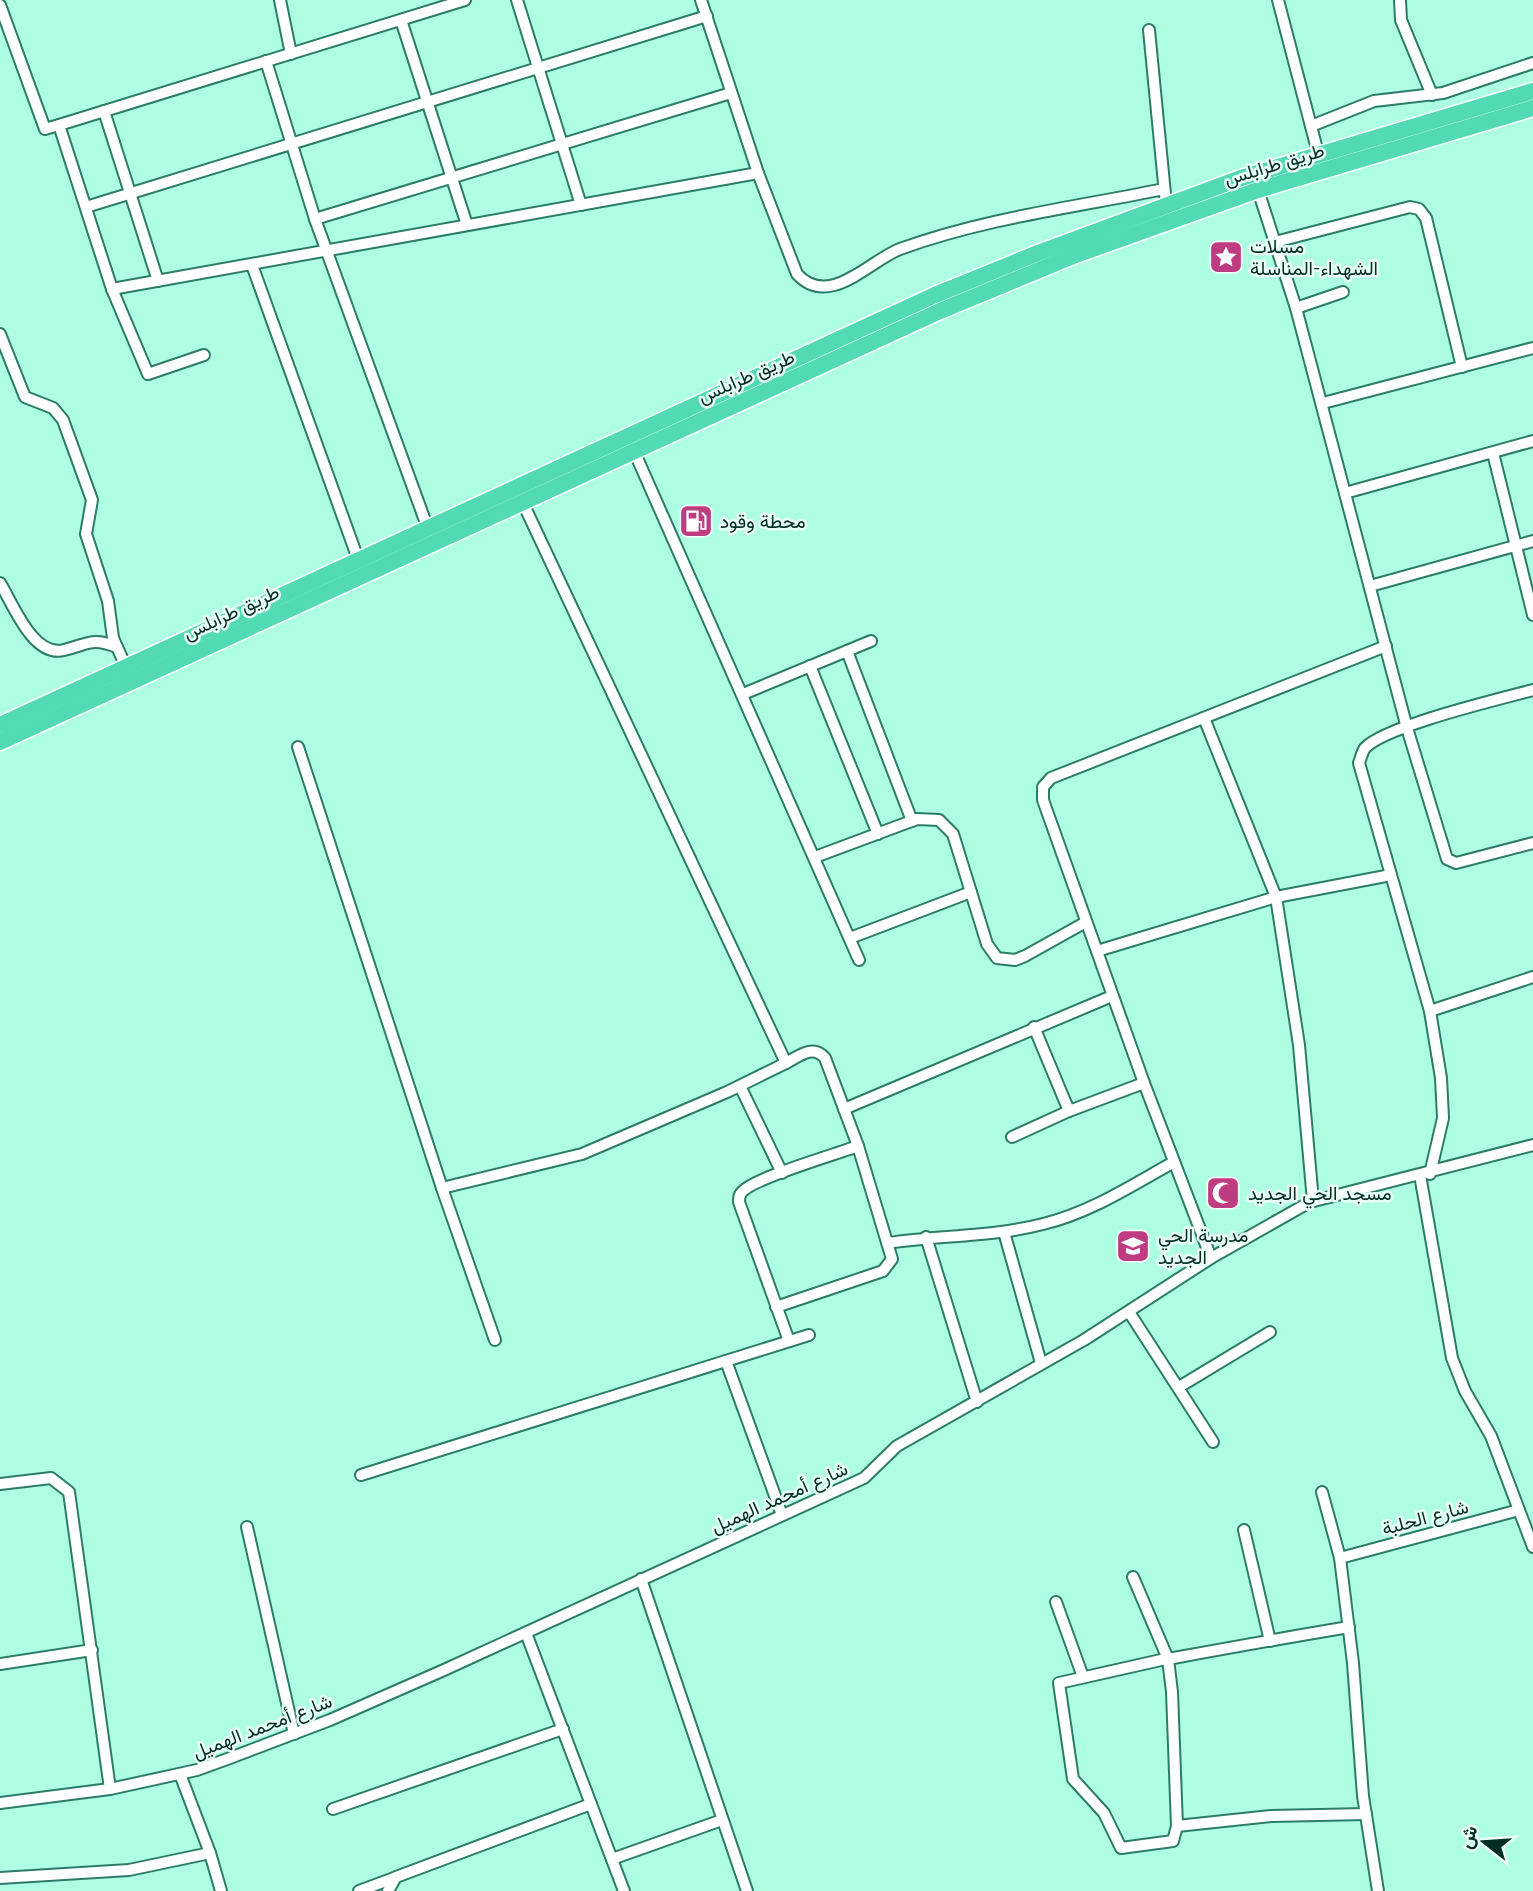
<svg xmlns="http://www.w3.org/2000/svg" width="1533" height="1891" font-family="Quicksand,Vazirmatn,sans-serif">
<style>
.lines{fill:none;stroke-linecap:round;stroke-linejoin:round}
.minor-casing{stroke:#2c7d67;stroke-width:14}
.highway-casing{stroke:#fff;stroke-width:19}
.minor{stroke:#fff;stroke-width:10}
.highway{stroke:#52dab5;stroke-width:16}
.labels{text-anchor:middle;stroke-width:5;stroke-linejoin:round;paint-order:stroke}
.street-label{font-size:19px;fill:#002e23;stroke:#eafdf6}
.poi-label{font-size:19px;fill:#002e23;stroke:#eafdf6;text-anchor:start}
</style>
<rect width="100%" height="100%" fill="#aefee3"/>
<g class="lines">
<g class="minor-casing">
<g id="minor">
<polyline points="280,0 291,54"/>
<polyline points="465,0 59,125 112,289 758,173 701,0"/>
<polyline points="517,0 581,205"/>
<polyline points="1278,0 1318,153"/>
<polyline points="1400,0 1401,20 1432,95"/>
<polyline points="0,5 45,129 59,125"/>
<polyline points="401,20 467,225"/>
<polyline points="1149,30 1166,204"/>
<polyline points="266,61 315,219 427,526"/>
<polyline points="104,111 158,281"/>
<polyline points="1311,126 1374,101 1443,93 1533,63"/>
<path d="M758 173 797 274C829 309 869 261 900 249 985 218 1076 207 1164 189"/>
<polyline points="1258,190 1296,308 1407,728 1447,859 1456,863 1533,843"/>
<polyline points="86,207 707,16"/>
<polyline points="315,219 731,93"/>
<polyline points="1275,242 1410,207 1419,209 1426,218 1462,367"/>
<polyline points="252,265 358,559"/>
<polyline points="112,289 148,374 204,355"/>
<polyline points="1296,308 1343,292"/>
<polyline points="0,334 25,397 53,408 63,420 92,500 86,534 108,601 113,638 126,667"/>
<polyline points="1323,403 1533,348"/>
<polyline points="634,451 859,960"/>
<polyline points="1493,453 1533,615"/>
<polyline points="1345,493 1533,441"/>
<path d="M0 583C13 604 33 658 64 650 89 644 91 637 117 647"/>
<polyline points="1370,586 1533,541"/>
<polyline points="847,651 912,821"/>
<polyline points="810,666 878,834"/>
<polyline points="743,694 871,641"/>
<polyline points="1204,718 1276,897 1299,1045 1313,1201"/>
<polyline points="298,747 442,1188 582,1154 727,1092 786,1063 522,501"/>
<polyline points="815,857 917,819 939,820 953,834 987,944 997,958 1015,960 1025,956 1086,922"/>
<polyline points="850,938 971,892"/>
<polyline points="1097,951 1276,897 1391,875"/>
<polyline points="1430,1011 1533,977"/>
<polyline points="1034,1027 1069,1111"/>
<polyline points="740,1086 782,1173"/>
<polyline points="844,1109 1112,996"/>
<polyline points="1012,1137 1069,1111 1144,1083"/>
<path d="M1430 1174 1443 1118 1441 1078 1430 1011 1359 763C1361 758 1362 752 1365 748 1385 726 1500 699 1533 690"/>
<polyline points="1420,1175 1452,1358 1465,1391 1491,1436 1533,1547"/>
<polyline points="442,1188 495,1340"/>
<polyline points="1004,1232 1041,1363"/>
<polyline points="926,1237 977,1402"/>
<path d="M888 1243C940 1235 993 1237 1043 1224 1090 1213 1132 1185 1174 1162"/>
<polyline points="1211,1258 1144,1083 1043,800 1043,787 1051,778 1386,646"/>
<path d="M776 1307 883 1271 892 1259 858 1146 825 1058C813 1044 799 1056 786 1063"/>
<polyline points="1129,1312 1213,1442"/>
<path d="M789 1341 739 1202C739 1198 739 1195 742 1192 753 1178 837 1154 858 1146"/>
<polyline points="726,1361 782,1515"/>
<polyline points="1179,1387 1270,1332"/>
<polyline points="361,1475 809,1335"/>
<polyline points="0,1484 51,1478 69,1492 110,1789"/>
<polyline points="1322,1492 1340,1558 1353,1663 1363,1796 1378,1891"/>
<polyline points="247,1527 294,1734"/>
<polyline points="1244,1530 1270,1641"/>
<polyline points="1340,1558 1519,1510"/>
<path d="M1133 1577 1168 1659 1172 1692 1177 1826 1173 1841 1121 1848 1104 1813 1073 1779 1059 1683 1161 1660 1168 1659C1228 1648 1289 1637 1349 1627"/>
<polyline points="641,1579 747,1891"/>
<polyline points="1056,1602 1083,1677"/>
<polyline points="526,1633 624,1891"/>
<polyline points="0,1664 92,1650"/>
<polyline points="180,1774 210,1853 221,1891"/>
<polyline points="0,1803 110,1789 197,1770 230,1758 330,1720 444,1670 864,1478 897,1446 1084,1340 1211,1258 1310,1202 1533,1145"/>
<polyline points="333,1809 563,1729"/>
<polyline points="1177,1826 1271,1816 1366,1814"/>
<polyline points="612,1859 722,1820"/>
<polyline points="0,1878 129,1870 210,1853"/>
<polyline points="359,1891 394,1878"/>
<polyline points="388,1891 396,1877 591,1804"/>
</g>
</g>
<g class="highway-casing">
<g id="highway">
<polyline points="0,725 935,295 1038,253 1241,178 1533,91"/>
<polyline points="0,742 940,311 1073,256 1258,190 1533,108"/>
</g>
</g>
<use href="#minor" class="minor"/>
<use href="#highway" class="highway"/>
</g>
<defs>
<g id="sight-square" transform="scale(1.75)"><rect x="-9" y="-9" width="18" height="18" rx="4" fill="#c03c82" stroke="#eafdf6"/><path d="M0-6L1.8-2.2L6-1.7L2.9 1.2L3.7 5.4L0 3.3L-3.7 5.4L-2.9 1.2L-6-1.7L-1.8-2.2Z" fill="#fff"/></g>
<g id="fuel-square" transform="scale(1.75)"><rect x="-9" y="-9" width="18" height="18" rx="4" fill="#c03c82" stroke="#eafdf6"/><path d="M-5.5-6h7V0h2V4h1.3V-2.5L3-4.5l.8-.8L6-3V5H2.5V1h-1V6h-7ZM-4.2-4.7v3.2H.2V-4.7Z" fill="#fff"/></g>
<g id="mosque-square" transform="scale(1.75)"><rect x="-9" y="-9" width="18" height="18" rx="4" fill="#c03c82" stroke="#eafdf6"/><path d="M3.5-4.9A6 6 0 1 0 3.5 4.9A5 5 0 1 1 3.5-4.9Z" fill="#fff"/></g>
<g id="school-square" transform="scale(1.75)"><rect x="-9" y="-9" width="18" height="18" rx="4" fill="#c03c82" stroke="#eafdf6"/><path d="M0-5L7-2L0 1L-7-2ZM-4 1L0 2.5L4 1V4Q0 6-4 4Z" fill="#fff"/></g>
</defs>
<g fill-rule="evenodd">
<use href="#sight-square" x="1226" y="257"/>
<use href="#fuel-square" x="696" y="521"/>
<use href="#mosque-square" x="1223" y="1193"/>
<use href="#school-square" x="1133" y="1246"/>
</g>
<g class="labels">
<g class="street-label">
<text transform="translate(1274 164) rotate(-17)" y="7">طريق طرابلس</text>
<text transform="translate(746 376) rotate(-24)" y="7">طريق طرابلس</text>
<text transform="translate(231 612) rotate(-25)" y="7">طريق طرابلس</text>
<text transform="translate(779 1497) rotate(-24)" y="7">شارع أمحمد الهميل</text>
<text transform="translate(1425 1517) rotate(-15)" y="7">شارع الحلبة</text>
<text transform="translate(262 1726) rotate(-21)" y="7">شارع أمحمد الهميل</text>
</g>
<g class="poi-label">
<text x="1250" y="253">مسلات<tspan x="1250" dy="22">الشهداء-المناسلة</tspan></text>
<text x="720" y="528">محطة وقود</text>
<text x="1248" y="1200">مسجد الحي الجديد</text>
<text x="1158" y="1242">مدرسة الحي<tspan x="1158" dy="22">الجديد</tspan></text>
</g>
</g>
<g transform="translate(1484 1842) rotate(287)" stroke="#eafdf6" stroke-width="5" paint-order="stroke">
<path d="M0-5L12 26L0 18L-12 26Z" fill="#002e23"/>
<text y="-10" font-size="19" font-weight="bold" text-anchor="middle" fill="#002e23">ش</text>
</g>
</svg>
